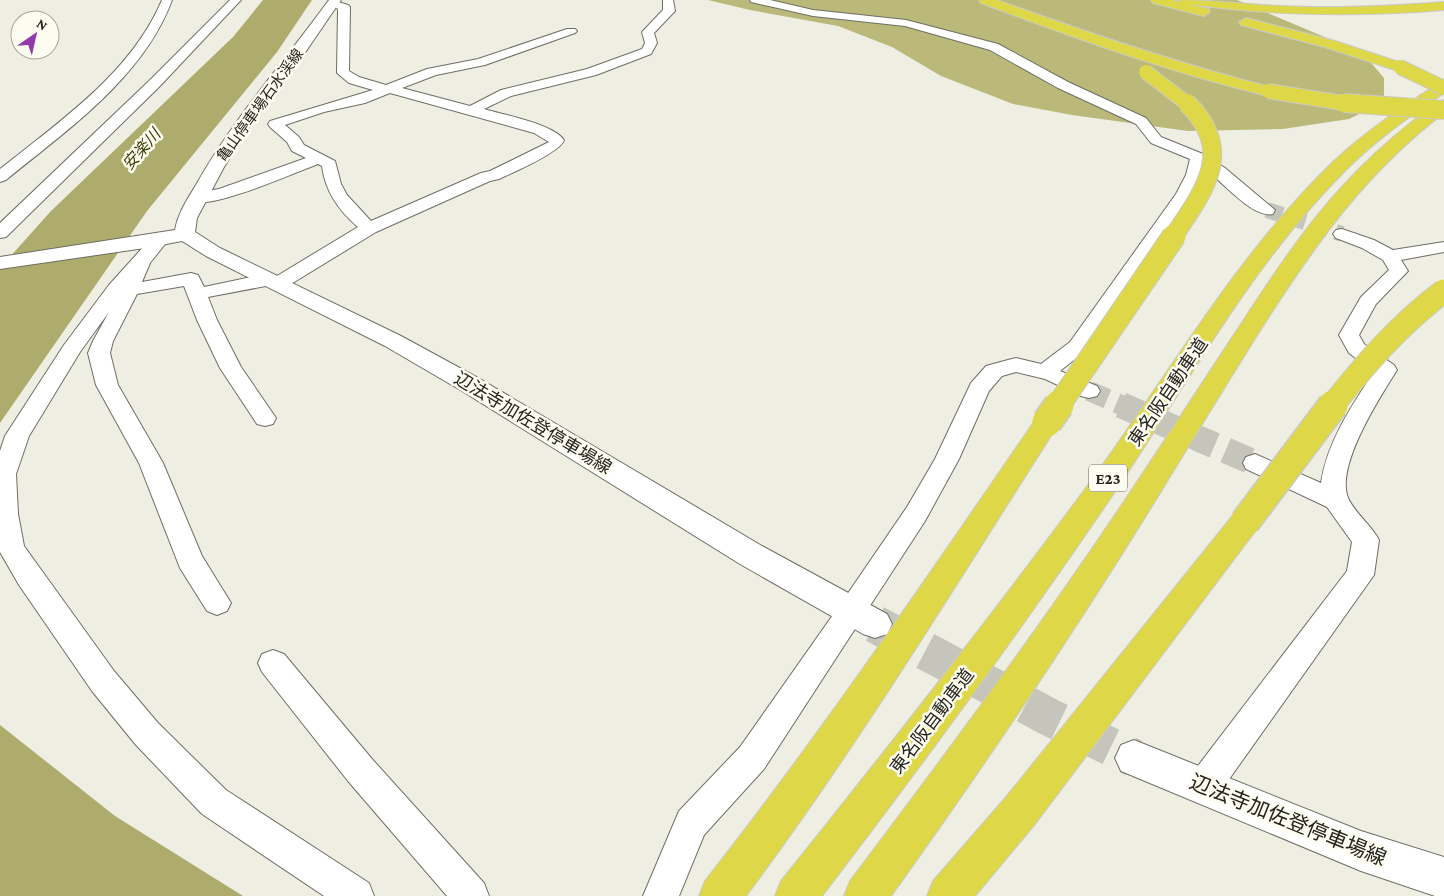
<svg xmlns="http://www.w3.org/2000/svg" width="1444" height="896" font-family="'Crimson Pro','Noto Sans JP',serif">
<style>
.forest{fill:#bbb979}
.water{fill:#aeac6d}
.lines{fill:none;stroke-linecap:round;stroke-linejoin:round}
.minor-tunnel-far2{stroke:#c6c5bc;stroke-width:16;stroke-dasharray:16 8;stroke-linecap:butt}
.minor-tunnel-far1{stroke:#c6c5bc;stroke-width:20;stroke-dasharray:20 10;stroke-linecap:butt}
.minor-tunnel{stroke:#c6c5bc;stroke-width:26;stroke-dasharray:26 12;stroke-linecap:butt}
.secondary-tunnel{stroke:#c6c5bc;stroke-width:38;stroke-dasharray:38 19;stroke-linecap:butt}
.minor-casing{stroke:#6e6e64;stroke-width:2}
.secondary-casing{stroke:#6e6e64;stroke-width:2}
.motorway-casing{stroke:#cacac9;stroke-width:2}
.minor{fill:#fff;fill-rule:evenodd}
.secondary{fill:#fff;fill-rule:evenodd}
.motorway{fill:#ded747;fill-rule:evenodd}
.motorway-bridge-far3-casing{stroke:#cacac9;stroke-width:16;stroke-linecap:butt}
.motorway-bridge-far2-casing{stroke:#cacac9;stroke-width:20;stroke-linecap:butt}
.motorway-bridge-far1-casing{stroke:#cacac9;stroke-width:25;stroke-linecap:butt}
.motorway-bridge-casing{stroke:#cacac9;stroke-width:32;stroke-linecap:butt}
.motorway-bridge-far3{stroke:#ded747;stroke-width:14}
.motorway-bridge-far2{stroke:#ded747;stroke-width:18}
.motorway-bridge-far1{stroke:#ded747;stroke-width:23}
.motorway-bridge{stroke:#ded747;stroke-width:29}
.labels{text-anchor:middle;stroke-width:5;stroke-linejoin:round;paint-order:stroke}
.far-street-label{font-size:15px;fill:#24231f;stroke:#fcfcf0}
.far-water-label{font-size:16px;font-style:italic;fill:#3d3b07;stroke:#fcfcf0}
.shield{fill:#fcfcf0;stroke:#65645e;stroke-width:1}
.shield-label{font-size:16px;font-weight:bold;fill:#24231f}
.street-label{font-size:18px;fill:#24231f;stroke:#fcfcf0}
.near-street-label{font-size:21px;fill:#24231f;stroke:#fcfcf0}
</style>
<rect width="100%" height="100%" fill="#eeeee3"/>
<polygon class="forest" points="708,0 1237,0 1346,46 1367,58 1384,78 1384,102 1349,119 1283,129 1188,131 1072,115 1013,104 941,76 892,47 838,26 750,10"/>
<g class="water">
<polygon points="263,0 312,0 277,52 147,211 0,423 0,268 51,211 233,37"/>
<polygon points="0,725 115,816 243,896 0,896"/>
</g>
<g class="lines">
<polyline class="minor-tunnel-far2" points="1267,210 1342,234"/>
<polyline class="minor-tunnel-far1" points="1089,391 1124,406"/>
<polyline class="minor-tunnel" points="1121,405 1255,463"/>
<polyline class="secondary-tunnel" points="875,624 1049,717 1134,758"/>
<g class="minor-casing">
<g id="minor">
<path d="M162 0H172C144 77 67 130 6 180L0 182V169C59 122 132 72 162 0Z"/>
<polygon points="230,0 241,0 159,87 6,237 0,238 0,223 149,81"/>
<path d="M332 0 348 5 350 7 349 71 359 77 386 85 427 69 478 59 567 29H575L577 31 575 33 485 65 436 75 402 88 470 106 501 90 587 69 642 49 645 43 642 32 663 10V0H673L675 11 654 33 657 43 651 54 596 75 511 96 484 109C504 115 553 124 564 140 561 152 512 173 499 179L490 181 376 232 286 287 279 289 271 285 208 297 217 320 241 367 276 418 273 424 265 426 257 424 220 368 197 320 184 286 137 294 113 341 110 353 118 385 163 463 202 556 231 603 227 611 217 615 207 611 180 568 139 463 96 385 88 353 93 341 109 312 80 352 29 436 16 474 18 514 24 546 114 671 158 723 226 790 369 883 374 896H324L202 814 136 745 92 691 19 585 0 552V451L5 436 64 345 109 285 154 235 160 234 166 235 169 239 150 263 142 282 191 273 198 275 204 287 270 273 277 276 358 227C339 211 325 191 322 166L318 164C291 174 216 208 191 202L189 198 191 194 219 189 306 158 292 151 287 142 270 127 268 124 270 121 373 90 349 83 337 73 338 9 328 3ZM390 93 534 133 549 142 490 171 481 173 371 221 347 195 341 184 335 161 304 145 299 137 285 125 324 112 365 103Z"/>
<path d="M750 0H770L813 10 906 20 998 44 1068 82 1146 118 1161 137 1203 154 1225 168 1275 210 1273 214C1252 219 1221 179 1203 168L1192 194 1084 352 1060 371 1097 386 1100 391 1097 396 1089 398 1081 396 1045 379 1016 372 1002 376 989 391 959 459 925 521 764 769 704 835 679 896H643L679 811 740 747 842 602 907 507 935 459 971 383 986 366 1008 360 1016 358 1041 364 1070 342 1176 194 1186 175 1190 159 1151 143 1136 124 1058 88 990 50 905 26 813 16 751 2Z"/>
<path d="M1342 229 1374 240 1393 250 1444 242V252L1401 260 1408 271 1376 304 1359 335 1364 344 1394 365 1397 370C1380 397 1333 469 1349 500 1357 515 1371 525 1379 540L1374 575 1215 799 1203 804 1191 799 1186 787 1191 775 1347 571 1352 542 1327 507 1246 469 1243 463 1246 457 1255 454 1321 483C1327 442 1352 405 1374 372L1349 353 1339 335 1361 297 1389 270 1383 260 1362 248 1336 238 1333 234 1336 230Z"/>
<polygon points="273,650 284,654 372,759 484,883 489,896 447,896 348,781 262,672 258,663 262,654"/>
</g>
</g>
<g class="secondary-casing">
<g id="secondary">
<path d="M329 0H341L302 57 248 129 224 167 197 218 195 232 220 248 401 336 480 379 762 546 887 614 892 624 887 634 875 638 863 634 740 564 462 391 385 346 206 256 182 241 145 248 0 269V257L175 230C178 213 187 200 196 185 233 119 284 62 329 0Z"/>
<polygon points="1134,740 1361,831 1444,857 1444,896 1435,896 1361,871 1121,771 1115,758 1121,745"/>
</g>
</g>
<g class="motorway-casing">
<g id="motorway">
<path d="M979 0H997C1088 33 1179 64 1274 88L1276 91 1274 94 1268 96C1169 72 1075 38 981 3Z"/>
<path d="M1151 0H1172L1181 2 1180 0C1214 0 1248 5 1283 6 1337 9 1390 6 1444 2V10C1358 17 1274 16 1188 4L1209 9 1210 12 1204 16 1153 3Z"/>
<polygon points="1246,18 1335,41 1405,64 1407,67 1405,70 1395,70 1325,47 1241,25 1239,22"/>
<path d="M1444 81V93C1410 116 1377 139 1347 169 1252 263 1188 383 1114 493 1021 630 923 764 822 896H775L781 881C887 749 991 617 1091 481 1170 373 1237 254 1334 161 1366 131 1402 107 1439 83Z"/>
<path d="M1444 100V113C1365 173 1314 246 1261 329 1224 388 1188 447 1152 506 1070 639 982 769 891 896H844L850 881C946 754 1041 626 1129 494 1168 436 1205 378 1243 321 1277 269 1312 216 1356 172 1381 146 1409 123 1438 102Z"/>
<path d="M1047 413 1056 416 1060 422 1056 428C955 586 858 746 746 896H699L705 881C823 731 930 573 1038 416Z"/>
<polygon points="1245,510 1256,514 1260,522 1256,530 1035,824 975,896 927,896 933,881 1007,796 1234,514"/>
</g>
</g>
<use href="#minor" class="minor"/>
<use href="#secondary" class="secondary"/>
<use href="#motorway" class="motorway"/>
<g class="motorway-bridge-far3-casing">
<g id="motorway-bridge-far3">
<polyline points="1400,67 1444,88"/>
<polyline points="1146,72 1189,105"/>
<polyline points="1268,91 1356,105"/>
</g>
</g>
<g class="motorway-bridge-far2-casing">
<g id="motorway-bridge-far2">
<polyline points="1344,103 1444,110"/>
<path d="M1173 237C1204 191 1236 151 1187 103"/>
</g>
</g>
<g class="motorway-bridge-far1-casing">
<g id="motorway-bridge-far1">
<polyline points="1058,406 1174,236"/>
<path d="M1332 406C1366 363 1400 324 1444 291"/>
</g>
</g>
<g class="motorway-bridge-casing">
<g id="motorway-bridge">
<polyline points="1047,422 1059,405"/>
<polyline points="1245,522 1333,405"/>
</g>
</g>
<use href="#motorway-bridge-far3" class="motorway-bridge-far3"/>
<use href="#motorway-bridge-far2" class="motorway-bridge-far2"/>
<use href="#motorway-bridge-far1" class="motorway-bridge-far1"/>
<use href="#motorway-bridge" class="motorway-bridge"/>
</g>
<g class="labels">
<g class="far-street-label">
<text transform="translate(260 105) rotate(-54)" y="5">亀山停車場石水渓線</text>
</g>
<g class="far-water-label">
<text transform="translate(141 149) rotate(-49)" y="6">安楽川</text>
</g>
<rect class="shield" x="1089" y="464.5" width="38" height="27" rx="4"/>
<g class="shield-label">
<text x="1108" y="484">E23</text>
</g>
<g class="street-label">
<text transform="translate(1168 392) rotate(-56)" y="6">東名阪自動車道</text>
<text transform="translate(533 423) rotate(31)" y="6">辺法寺加佐登停車場線</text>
<text transform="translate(932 721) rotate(-53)" y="6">東名阪自動車道</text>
</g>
<g class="near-street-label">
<text transform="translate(1288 820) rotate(22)" y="7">辺法寺加佐登停車場線</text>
</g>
</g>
<g transform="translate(35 35) rotate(34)"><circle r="24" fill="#fcfcf0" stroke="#a6a59c"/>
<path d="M0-4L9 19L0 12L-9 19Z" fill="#8f3baa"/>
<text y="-8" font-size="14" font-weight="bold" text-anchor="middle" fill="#24231f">N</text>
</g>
</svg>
